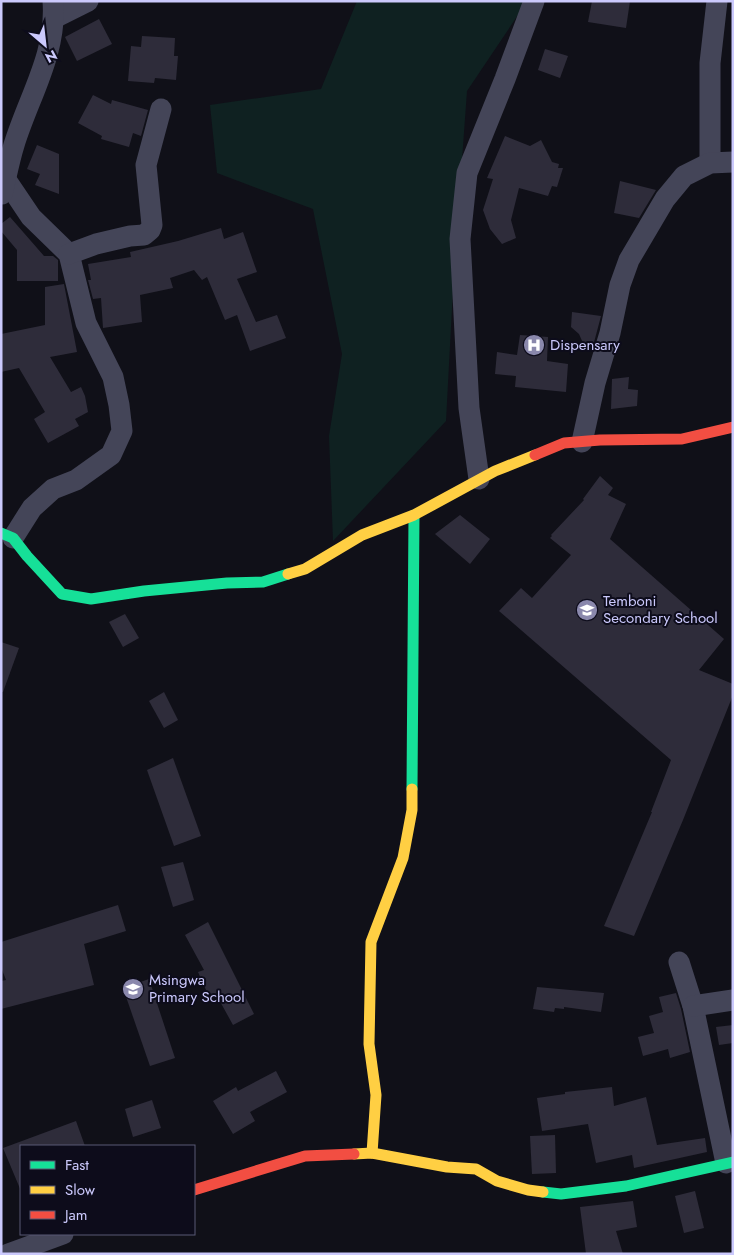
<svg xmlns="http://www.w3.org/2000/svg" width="734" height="1255" font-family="Jost,sans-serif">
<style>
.green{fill:#0f2121}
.building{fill:#2e2c3a}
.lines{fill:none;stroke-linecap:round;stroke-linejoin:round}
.street{stroke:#444558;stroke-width:21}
.fast{stroke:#16e098;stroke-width:11}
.slow{stroke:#ffcf43;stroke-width:11}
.jam{stroke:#f24e42;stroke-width:11}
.labels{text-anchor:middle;stroke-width:4;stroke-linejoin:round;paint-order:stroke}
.poi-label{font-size:15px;fill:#cbc9fc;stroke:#0d0c1b;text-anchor:start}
</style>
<rect width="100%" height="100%" fill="#101018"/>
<polygon class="green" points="357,1 524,1 522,9 467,91 454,270 446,421 333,541 329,436 342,354 313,209 217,173 210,105 321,89"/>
<g class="building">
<polygon points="592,1 630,1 626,28 588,22"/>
<polygon points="99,19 112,44 77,61 65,37"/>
<polygon points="142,36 175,38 174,56 178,56 176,80 155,78 154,83 128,81 131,46 141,47"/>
<polygon points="545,49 568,56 560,78 538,70"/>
<polygon points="93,95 111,104 112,100 148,110 141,136 133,133 129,147 101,139 102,136 78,123"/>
<polygon points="505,136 530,146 541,140 552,162 559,164 558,168 563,168 557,187 552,186 548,196 519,188 511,220 516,238 502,244 490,229 483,210 493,179 487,178"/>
<polygon points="37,145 59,154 59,194 35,185 40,174 27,169"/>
<polygon points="620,181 656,190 639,218 614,213"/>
<polygon points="10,217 44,256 53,256 58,260 58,281 17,281 17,250 1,231 1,224"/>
<polygon points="221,228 224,239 243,232 257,272 237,279 256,322 277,315 286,338 250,351 237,315 225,320 207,277 202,280 194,270 170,278 173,288 140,295 142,322 103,328 101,298 93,299 88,280 91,280 88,264 131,257 130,252 178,241"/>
<polygon points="64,284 77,352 50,357 71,392 81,387 85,396 88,412 75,419 79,426 48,443 34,419 45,412 19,368 1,372 1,334 45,325 45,287"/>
<polygon points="572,312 601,316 592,350 586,350 579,334 571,327"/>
<polygon points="520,335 548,337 547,361 568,364 566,392 515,387 516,376 495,374 497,352 517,355"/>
<polygon points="629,377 628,389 638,390 637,406 611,409 612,379"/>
<polygon points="600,476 613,488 608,495 626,504 610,539 724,639 699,670 733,684 733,695 683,820 634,936 604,926 652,812 651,812 671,760 499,611 521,588 532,598 571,555 550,538 552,536 551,535 584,500 583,499"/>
<polygon points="460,515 490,539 470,564 435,534"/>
<polygon points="125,614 139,638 123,647 109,622"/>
<polygon points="1,642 19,648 3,692 1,692"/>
<polygon points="164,692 178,720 164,728 149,701"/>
<polygon points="173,758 201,836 174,846 147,770"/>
<polygon points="183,862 194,900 173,907 161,867"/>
<polygon points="118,905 126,931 84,944 94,985 1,1009 1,981 6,980 1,967 1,942"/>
<polygon points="208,922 254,1014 233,1025 217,996 210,999 198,972 204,970 185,935"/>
<polygon points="149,979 175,1058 150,1066 123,988"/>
<polygon points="537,987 604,993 601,1012 564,1007 564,1009 555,1008 554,1012 533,1009"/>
<polygon points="676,993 681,1009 690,1052 670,1058 668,1049 643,1056 638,1037 654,1033 649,1016 663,1012 659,997"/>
<polygon points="733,1025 733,1043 719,1045 716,1027"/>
<polygon points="276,1071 287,1092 250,1112 255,1121 233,1134 213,1101 236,1087 238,1091"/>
<polygon points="612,1087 614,1106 646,1097 657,1145 705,1138 707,1152 634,1168 632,1155 596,1163 588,1124 542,1131 537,1098 565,1094 565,1092"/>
<polygon points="152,1100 161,1128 133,1137 125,1109"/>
<polygon points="76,1121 85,1146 21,1146 21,1191 3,1148"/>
<polygon points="555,1135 556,1173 532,1174 530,1136"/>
<polygon points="695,1191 704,1228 684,1233 675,1196"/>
<polygon points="633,1201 637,1227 616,1231 623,1254 586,1254 580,1207"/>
</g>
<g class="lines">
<g class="street">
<polyline points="54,18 88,1"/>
<polyline points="710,163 710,63 717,1"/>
<polyline points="6,180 31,217 69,254 86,323 113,377 119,405 122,431 111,455 76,480 53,489 32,508 13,538"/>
<path d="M2 194C6 178 9 161 14 145 29 96 57 54 53 1"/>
<polyline points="69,254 96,244 130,236 144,235 150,230 152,225 146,165 161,109"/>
<polyline points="582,442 595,383 610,333 620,285 629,260 665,199 684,176 710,163 733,162"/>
<polyline points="479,479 469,408 460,239 467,173 505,79 534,1"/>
<polyline points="679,962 693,1006 726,1163"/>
<polyline points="693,1006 733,1000"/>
<polyline points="8,1254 63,1234"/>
</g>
<g class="fast">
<polyline points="1,533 13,538 27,556 62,594 91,599 144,591 227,583 263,582 288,574"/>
<polyline points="412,789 414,515"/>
<polyline points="543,1192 561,1194 626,1186 733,1162"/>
</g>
<g class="slow">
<polyline points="288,574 305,569 362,535 414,515 495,471 535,455"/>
<polyline points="372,1153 376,1095 369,1044 371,942 403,858 412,810 412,789"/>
<polyline points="354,1154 372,1153 447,1167 476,1169 497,1181 528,1190 543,1192"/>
</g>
<g class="jam">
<polyline points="535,455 564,443 600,440 682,439 733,427"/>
<polyline points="194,1190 305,1156 354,1154"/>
</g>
</g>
<defs>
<g id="hospital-disc" transform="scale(1.125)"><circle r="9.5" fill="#8a88ac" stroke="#0d0c1b"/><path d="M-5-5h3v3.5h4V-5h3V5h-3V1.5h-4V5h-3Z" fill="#fff"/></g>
<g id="school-disc" transform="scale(1.125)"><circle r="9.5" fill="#8a88ac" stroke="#0d0c1b"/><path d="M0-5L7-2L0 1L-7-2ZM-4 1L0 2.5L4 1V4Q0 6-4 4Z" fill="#fff"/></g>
</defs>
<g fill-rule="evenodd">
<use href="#hospital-disc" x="534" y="345"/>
<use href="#school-disc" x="587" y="610"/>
<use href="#school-disc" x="133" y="989"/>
</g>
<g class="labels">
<g class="poi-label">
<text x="550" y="350">Dispensary</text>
<text x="603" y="606">Temboni<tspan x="603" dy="17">Secondary School</tspan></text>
<text x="149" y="985">Msingwa<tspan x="149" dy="17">Primary School</tspan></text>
</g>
</g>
<rect width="734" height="1255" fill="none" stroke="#cbc9fc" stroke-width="5"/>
<rect x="20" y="1145" width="175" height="90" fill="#0d0c1b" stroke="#595875"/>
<rect x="30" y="1161" width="25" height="8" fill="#16e098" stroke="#595875"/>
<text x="65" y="1170" font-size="15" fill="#cbc9fc">Fast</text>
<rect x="30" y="1186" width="25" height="8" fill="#ffcf43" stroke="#595875"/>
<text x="65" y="1195" font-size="15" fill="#cbc9fc">Slow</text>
<rect x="30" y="1211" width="25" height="8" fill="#f24e42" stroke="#595875"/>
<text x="65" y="1220" font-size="15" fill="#cbc9fc">Jam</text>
<g transform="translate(45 45) rotate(152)" stroke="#0d0c1b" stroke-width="4" paint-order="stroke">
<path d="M0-4L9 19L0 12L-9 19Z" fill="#cbc9fc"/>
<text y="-8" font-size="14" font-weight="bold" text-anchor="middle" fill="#cbc9fc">N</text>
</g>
</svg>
